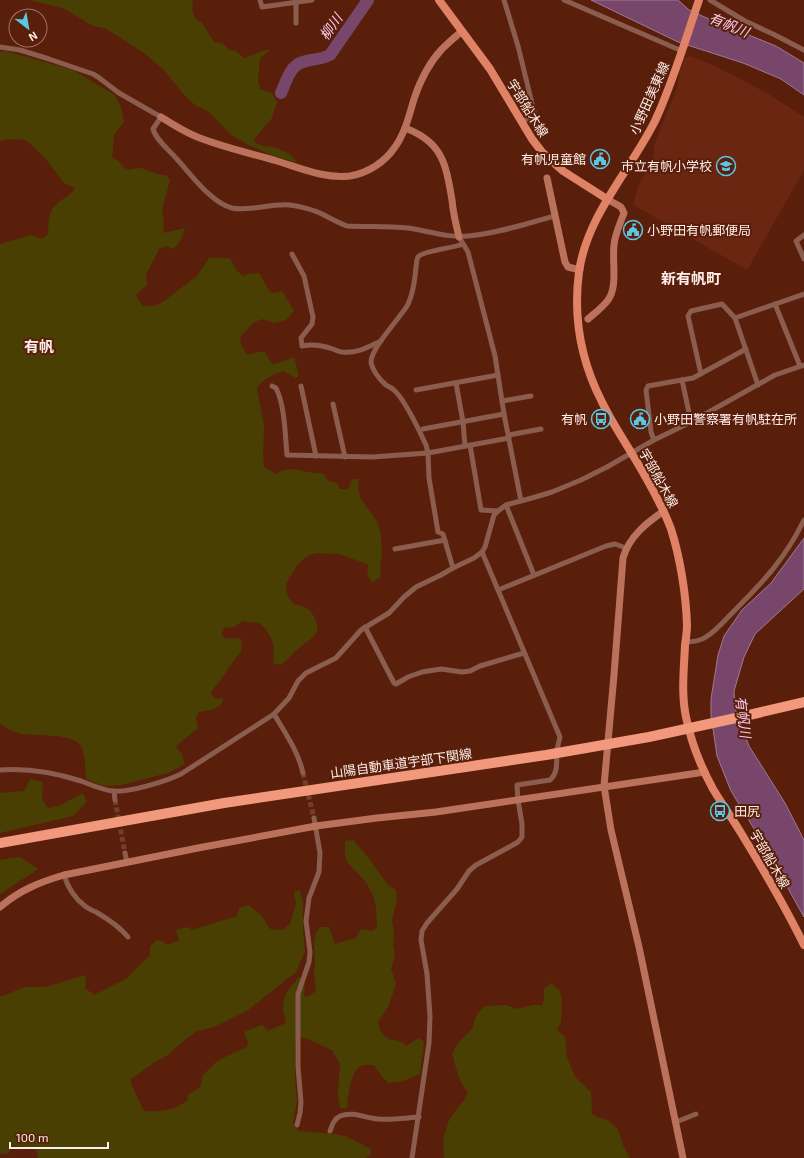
<svg xmlns="http://www.w3.org/2000/svg" width="804" height="1158" font-family="'Exo 2','Noto Sans JP',sans-serif">
<style>
.built{fill:#6a2610}
.green{fill:#4a3f02}
.water{fill:#78466a;stroke:#a07890}
.lines{fill:none;stroke-linecap:round;stroke-linejoin:round}
.river{stroke:#78466a;stroke-width:12}
.street-tunnel{stroke:#733e2c;stroke-width:5;stroke-dasharray:5 2.5;stroke-linecap:butt}
.street{stroke:#8b5d4f;stroke-width:5}
.secondary{stroke:#bb725c;stroke-width:7}
.primary{stroke:#df8265;stroke-width:8}
.highway{stroke:#f2987d;stroke-width:10}
.labels{text-anchor:middle;stroke-width:4;stroke-linejoin:round;paint-order:stroke}
.street-label{font-size:13px;fill:#feeee9;stroke:#5a1f0b}
.poi-label{font-size:13px;fill:#feeee9;stroke:#5a1f0b;text-anchor:end}
.water-label{font-size:14px;font-style:italic;fill:#facaeb;stroke:#5a1f0b}
.quarter-label{font-size:15px;font-weight:bold;fill:#feeee9;stroke:#5a1f0b}
</style>
<rect width="100%" height="100%" fill="#5a1f0b"/>
<polygon class="built" points="691,56 717,67 765,92 804,117 804,170 747,270 635,206 633,204 639,184 651,162 655,150 653,149 658,135 677,88 680,70 685,58"/>
<g class="green">
<polygon points="29,0 193,0 192,9 195,18 202,23 214,42 222,43 230,50 236,51 244,58 265,50 270,50 260,58 258,80 260,89 272,93 277,102 272,118 254,139 256,143 265,147 271,146 290,154 298,163 271,155 247,144 231,135 209,112 195,105 185,96 163,69 144,53 105,28 93,26 63,8"/>
<path d="M5 51 73 70 88 79 115 95 121 107 124 122 114 135 112 157 120 162 124 168 129 170C133 169 136 168 140 168 149 169 156 176 166 175L170 180 162 210 164 220 163 233 185 228C183 236 179 244 173 249L166 246 159 249 146 275 147 285 136 295 142 306H155L164 301 197 276 209 258C216 257 223 259 230 258L237 271 243 276 249 274 259 273 270 292 275 293 282 291 294 311 286 320 274 323 262 319 253 323 240 337 241 344 247 355 259 352H265L271 363 275 364 294 357 299 376 296 378 284 371C275 373 260 381 257 389L264 426 263 455 264 467 276 474C287 467 295 469 307 472 312 473 319 473 324 474L328 481 337 483 340 489H348L352 479H359L358 490 361 499 378 523 381 535 382 554 380 566 381 573 380 578 372 582 367 574 369 568 367 564 339 554 316 553 307 556 297 565 286 584 287 594 293 604C297 605 304 606 308 609 313 613 319 624 317 631 314 639 304 643 299 648 292 654 287 660 281 665L273 663 274 650 272 640 266 629 259 623 243 621 234 627 224 628 221 635 226 639 233 638 241 639 242 650C235 659 228 668 222 678 218 684 214 686 211 694L216 699 223 698 222 704 214 709 199 712 196 717 198 728 176 746 181 753 185 764 168 773 121 785 104 786 86 779C85 769 86 755 81 746 74 733 35 736 22 734 14 732 6 729 0 723V244L31 235 42 239 48 234C49 217 48 209 63 199 68 196 72 193 75 188L64 183 45 158 26 140 8 139 0 141V52Z"/>
<polygon points="30,779 43,782 42,800 48,808 61,805 83,793 87,802 73,816 0,833 0,793 24,791"/>
<path d="M353 840 368 857 388 885 396 890 397 899 392 920 394 934 393 944 395 955 391 969 396 984 388 1007 378 1022C384 1049 397 1034 406 1046L419 1038 424 1042 420 1074 403 1081 389 1083 383 1078 374 1065C370 1065 365 1064 361 1066 350 1071 348 1097 347 1108H340L338 1095 340 1064 332 1050 303 1037 295 1041V1080L297 1101 293 1123 298 1131 335 1134 345 1136 371 1149V1154L366 1158H38L36 1148 12 1146 8 1154 0 1153V997L25 987H46L85 975 86 981 85 988 94 995 127 978 150 955V946L157 940 162 941 168 945 179 940 176 930 188 927 192 930 237 916 239 908 249 905 262 916 270 929 282 930 290 924 296 904 294 892 299 890 303 900V929L305 951 296 972 248 1010 214 1027 197 1031 181 1043 168 1055 155 1062 131 1079 132 1086 144 1111C160 1112 173 1111 187 1101L188 1095 200 1087 203 1075 217 1061 235 1052 247 1047 248 1042 244 1032 262 1025 268 1031 286 1023C280 999 283 996 299 977L305 984 304 996 307 997 316 991 314 974 315 963 314 943 316 932 320 927H329L335 944 356 938 361 929 371 931 377 928 376 907 373 895 365 881 348 863 345 855V841Z"/>
<polygon points="20,857 38,869 0,894 0,860"/>
<path d="M551 983 560 991 562 1001 561 1022 557 1030 565 1037 567 1057 575 1077 591 1092 592 1114 597 1117 608 1120 618 1129 623 1145 630 1158H444L443 1139 449 1120 459 1106 465 1099 468 1092C458 1081 456 1067 452 1053L458 1043 472 1029 477 1014 485 1006 506 1005 516 1009 533 1005H542L544 999V989Z"/>
</g>
<g class="water">
<polygon points="591,0 678,0 689,10 709,19 776,46 804,63 804,95 781,79 743,63 678,42"/>
<polygon points="804,538 804,589 755,634 744,657 734,691 735,708 749,746 785,803 804,840 804,917 761,840 731,791 717,756 711,715 711,699 718,655 724,636 742,610 771,583"/>
</g>
<g class="lines">
<path class="river" d="M281 93C289 75 290 63 311 60 318 59 324 58 330 55L368 0"/>
<g class="street-tunnel">
<polyline points="303,773 314,818"/>
<polyline points="115,800 125,853"/>
</g>
<g class="street">
<polyline points="260,0 262,7 312,0"/>
<polyline points="504,0 518,46 529,91 534,112 532,116 522,122"/>
<polyline points="564,0 682,51"/>
<polyline points="710,0 745,21 775,35 804,50"/>
<polyline points="296,23 296,1"/>
<path d="M0 47 20 50 49 59 93 74 98 77 119 93 161 117 153 129C156 140 169 150 176 158 190 173 211 203 232 208 248 212 271 203 290 205 299 206 314 210 322 214 330 218 338 223 347 226 367 227 388 226 408 228 428 231 448 238 468 236 496 234 528 223 555 216"/>
<polyline points="804,235 796,241 804,259"/>
<polyline points="459,237 468,252 495,356 504,414 521,501"/>
<path d="M292 254 304 276 313 317 312 324 301 338 302 346C311 344 324 346 333 349 336 350 339 352 342 352 357 354 368 347 381 341"/>
<polyline points="775,304 800,366"/>
<polyline points="735,318 758,385"/>
<polyline points="701,374 688,316 691,311 722,304 735,318 804,294"/>
<polyline points="682,380 691,422"/>
<polyline points="456,383 463,422 465,446"/>
<path d="M272 386 276 388C285 406 285 434 287 455L372 457 428 453 509 438"/>
<polyline points="301,386 316,456"/>
<polyline points="416,390 498,375"/>
<polyline points="502,401 531,396"/>
<polyline points="333,404 345,457"/>
<polyline points="423,429 504,414"/>
<polyline points="509,435 541,429"/>
<polyline points="654,440 651,432 646,390 648,386 693,378 746,349"/>
<polyline points="470,445 481,510 498,511"/>
<polyline points="506,505 534,575"/>
<polyline points="395,549 445,540"/>
<path d="M453 568 443 534 438 532 429 478 428 453 426 445C419 430 406 401 394 390 392 388 389 387 386 385 380 380 372 370 371 362 371 348 399 319 407 306 413 295 415 279 416 267 417 263 416 258 419 256 424 251 453 248 463 244"/>
<polyline points="498,590 606,546 615,544 626,548"/>
<polyline points="365,627 394,683 396,684 408,677 422,672 441,669 462,672 470,671 480,666 524,653"/>
<path d="M686 642C693 642 700 641 706 637 716 631 725 620 733 612 763 582 785 559 804 520"/>
<path d="M274 714C285 733 298 751 303 773"/>
<path d="M0 770C26 768 56 773 81 781 92 785 102 790 113 791 128 793 167 781 181 774L274 714 289 698 298 681 306 673 336 658 361 630 389 613 404 597 416 587 441 575 453 568 474 558 482 552 485 547 494 515 498 511 506 505 532 498 552 492 581 480 607 467 654 440 691 422 775 375 804 365"/>
<polyline points="114,791 115,800"/>
<polyline points="125,853 127,862"/>
<path d="M64 875C68 888 74 898 85 906 88 909 92 910 96 912 108 919 119 926 128 937"/>
<polyline points="676,1122 696,1114"/>
<polyline points="297,1125 300,1113 301,1102 298,1067 298,994 309,962 310,952 306,921 309,898 319,872 320,853 314,818"/>
<path d="M330 1131C332 1125 334 1119 340 1116 353 1111 365 1118 378 1119 391 1120 405 1118 419 1117"/>
<path d="M412 1158 429 1043 430 1016 427 974 421 940 422 931 427 923 457 889 469 871 476 865 511 846 518 842 522 837V824L518 800 517 785 550 780C559 772 556 761 557 750 558 745 559 741 560 737L482 552"/>
</g>
<g class="secondary">
<path d="M161 117C172 124 183 131 195 136 221 147 250 153 277 161 300 168 325 179 350 176 368 173 385 162 395 147 405 133 409 116 414 99 420 81 428 64 442 49 448 43 455 37 462 31"/>
<path d="M405 128C443 142 446 165 452 200 453 213 456 225 459 237"/>
<polyline points="547,178 565,262 568,267 580,270"/>
<path d="M588 319C595 313 603 307 608 300 618 287 612 261 614 245 615 234 620 224 624 213L621 207 607 199"/>
<path d="M664 511C646 523 629 537 623 558L614 675 604 786 611 830 639 947 683 1158"/>
<path d="M0 907C20 890 40 882 64 875L198 848 316 826 377 818 436 812 705 772"/>
</g>
<g class="primary">
<polyline points="439,0 490,69 532,139 542,152 563,171 607,199"/>
<path d="M699 0C685 41 673 82 655 121 630 171 587 215 579 272 573 317 581 361 602 402 613 425 628 446 641 469 652 488 663 507 671 529 680 557 686 594 687 625 687 632 686 638 685 645 684 669 681 693 686 717 691 742 701 767 713 789 722 804 732 818 741 833 763 869 785 906 804 945"/>
</g>
<polyline class="highway" points="0,843 224,803 546,755 649,737 745,716 804,702"/>
</g>
<defs>
<g id="civic-ring" transform="scale(1)"><circle r="9.5" fill="#5a1f0b" stroke="#5ac8e5" stroke-width="1.5"/><path d="M-.6-6.5H3V-4.5H.6V-3L4-1V1h2V6H-6V1h2V-1L-.6-3ZM-1.2 2.5V6h2.4V2.5Z" fill="#5ac8e5"/></g>
<g id="school-ring" transform="scale(1)"><circle r="9.5" fill="#5a1f0b" stroke="#5ac8e5" stroke-width="1.5"/><path d="M0-5L7-2L0 1L-7-2ZM-4 1L0 2.5L4 1V4Q0 6-4 4Z" fill="#5ac8e5"/></g>
<g id="bus-ring" transform="scale(1)"><circle r="9.5" fill="#5a1f0b" stroke="#5ac8e5" stroke-width="1.5"/><path d="M-5-6H5V4H4V6H2V4H-2V6H-4V4H-5ZM-3.5-4V0h7V-4ZM-3.5 1.2v1.5H-2V1.2ZM2 1.2v1.5H3.5V1.2Z" fill="#5ac8e5"/></g>
</defs>
<g fill-rule="evenodd">
<use href="#civic-ring" x="600" y="159"/>
<use href="#school-ring" x="726" y="166"/>
<use href="#civic-ring" x="633" y="230"/>
<use href="#bus-ring" x="601" y="419"/>
<use href="#civic-ring" x="640" y="419"/>
<use href="#bus-ring" x="720" y="811"/>
</g>
<g class="labels">
<g class="street-label">
<text transform="translate(649 98) rotate(-66)" y="5">小野田美東線</text>
<text transform="translate(528 108) rotate(58)" y="5">宇部船木線</text>
<text transform="translate(659 478) rotate(61)" y="5">宇部船木線</text>
<text transform="translate(401 763) rotate(-8)" y="5">山陽自動車道宇部下関線</text>
<text transform="translate(770 859) rotate(60)" y="5">宇部船木線</text>
</g>
<g class="poi-label">
<text x="586" y="164">有帆児童館</text>
<text x="712" y="171">市立有帆小学校</text>
<text x="647" y="235" text-anchor="start">小野田有帆郵便局</text>
<text x="587" y="424">有帆</text>
<text x="654" y="424" text-anchor="start">小野田警察署有帆駐在所</text>
<text x="734" y="816" text-anchor="start">田尻</text>
</g>
<g class="water-label">
<text transform="translate(729 25) rotate(22)" y="5">有帆川</text>
<text transform="translate(331 27) rotate(-55)" y="5">柳川</text>
<text transform="translate(743 717) rotate(83)" y="5">有帆川</text>
</g>
<g class="quarter-label">
<text x="691" y="284">新有帆町</text>
<text x="39" y="352">有帆</text>
</g>
</g>
<g transform="translate(28 28) rotate(149)"><circle r="19" fill="#5a1f0b" stroke="#9c7264"/>
<path d="M0-3L7 15L0 10L-7 15Z" fill="#5ac8e5"/>
<text y="-6" font-size="11" font-weight="bold" text-anchor="middle" fill="#feeee9">N</text>
</g>
<path d="M10 1142v6h98v-6" fill="none" stroke="#feeee9" stroke-width="2"/>
<text x="16" y="1142" font-size="12" fill="#feeee9" stroke="#5a1f0b" stroke-width="3" paint-order="stroke">100 m</text>
</svg>
